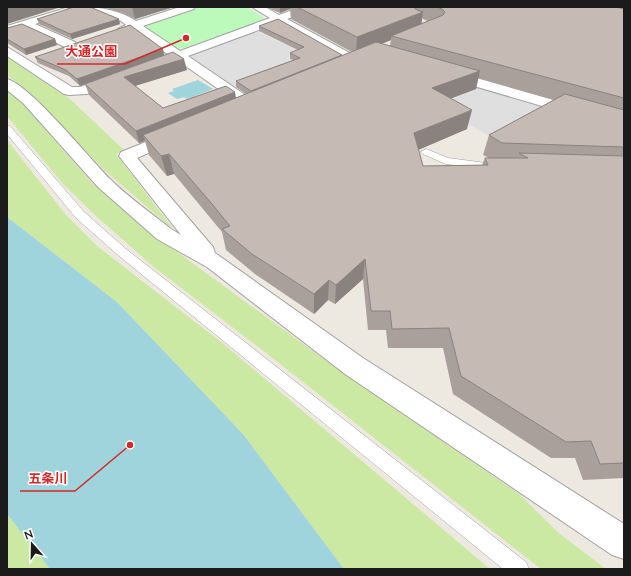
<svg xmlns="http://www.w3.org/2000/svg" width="631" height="576" font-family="Lato,'Noto Sans JP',sans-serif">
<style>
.grass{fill:#cce9a4}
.park{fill:#bbfabb}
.parking{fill:#dfdfdf}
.water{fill:#9fd4dc}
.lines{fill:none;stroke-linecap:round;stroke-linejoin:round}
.lane-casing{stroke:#a2a2a2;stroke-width:1}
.street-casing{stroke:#a2a2a2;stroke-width:2}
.lane{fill:#fff;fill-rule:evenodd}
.street{fill:#fff;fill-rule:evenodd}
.wall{fill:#a9a09b;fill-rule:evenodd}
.shaded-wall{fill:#8a827e}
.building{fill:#c5bab4;stroke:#8a827e}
.leader{fill:none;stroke:#d62828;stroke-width:1.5}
.callout-dot{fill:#d62828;stroke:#fff;stroke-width:1.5}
.callout-label{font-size:13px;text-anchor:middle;font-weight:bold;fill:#d62828;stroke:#fff;stroke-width:3;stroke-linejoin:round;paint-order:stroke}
</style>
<rect width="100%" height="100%" fill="#ede8e0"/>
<g class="grass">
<polygon points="7,56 70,99 125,151 116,154 174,230 104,170 37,100 7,75"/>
<polygon points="7,89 21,102 92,183 150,232 332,365 519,494 560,534 606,569 541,569 261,349 155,268 97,217 64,185 39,155 7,116"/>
<polygon points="7,140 66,215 97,246 221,342 490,569 344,569 243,434 117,302 7,217"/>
<polygon points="7,514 50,569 7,569"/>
</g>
<polygon class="park" points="196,7 246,7 263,17 263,20 184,48 176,49 144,28 147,25"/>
<g class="parking">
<polygon points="256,31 282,43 301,36 319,46 287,58 316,72 276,72 234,87 190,58 191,54"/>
<polygon points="465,82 555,111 537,162 437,107 465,93 453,87"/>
</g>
<g class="water">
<polygon points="198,80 213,89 187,99 184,97 177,99 168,93 174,91 172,89"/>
<polygon points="7,217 117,302 243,434 344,569 50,569 7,514"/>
</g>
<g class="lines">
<g class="lane-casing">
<g id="lane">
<polygon points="7,125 10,126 84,212 126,249 526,562 529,569 503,569 118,255 76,218 7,134"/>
<polygon points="426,149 448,158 494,164 499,167 494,170 446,164 423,154 421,152"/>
</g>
</g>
<g class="street-casing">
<g id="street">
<path d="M83 7C101 7 121 11 136 21L180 7H195L194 9 143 26 180 51 270 18 252 7H265L279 15 301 7H316L315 9 287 19 359 58 361 61 355 65 351 64 278 23 188 56 254 101 256 104 254 107H244L177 60 155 69H145L144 66 145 63 169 55 133 30 124 32 120 31 118 29 126 25 121 21 84 9Z"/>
<polygon points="66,8 71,11 70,13 35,24 75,42 77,45 75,48 67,48 25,28 7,33 7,26"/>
<polygon points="7,47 72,87 80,87 114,75 119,76 121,79 119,82 87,94 69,95 64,94 7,56"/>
<polygon points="448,70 624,120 624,130 443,77 441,74 443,71"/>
<path d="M7 79C30 85 89 158 110 179 128 197 151 213 171 229L181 235 119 156 121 152 168 133H180L182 136 180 139 137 158 213 247 215 253 363 358 624 524V559L612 555 345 374 207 267 157 239 98 187 23 103 7 90Z"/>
</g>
</g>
<use href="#lane" class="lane"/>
<use href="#street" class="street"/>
</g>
<g class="wall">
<polygon points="97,7 174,7 135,19 123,13 103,7"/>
<path d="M266 7H624V478L583 480 575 458H551L453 394 443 348H388L386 330H368L363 279 335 304 328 300 314 314 255 274 226 250 222 232 174 174 167 176 149 155 145 141 139 143 89 95 85 84 130 68 80 86 69 76 38 63 35 57 163 49 164 55 187 70 135 86 163 108 236 98 246 94 236 87V81L293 60 290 59V53L298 50 259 31V26L342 55V56L352 52 291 19 290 9 280 13ZM422 18 425 20 428 21 421 24ZM391 40 390 46 382 44 386 42ZM478 78 554 100 489 135 483 155 489 158H485L482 165 423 166 418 150 467 129 451 98 476 89Z"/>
<polygon points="37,19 120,24 72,39 39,24"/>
<polygon points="7,28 55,39 57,45 26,55 7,43"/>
</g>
<g class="shaded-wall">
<polygon points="7,7 61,7 7,24"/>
<polygon points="132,7 174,7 135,19"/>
<polygon points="280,7 290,7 290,9 280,13"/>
<polygon points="423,12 421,28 391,36 391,40 356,54 357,37"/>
<polygon points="119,19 120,24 72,39 70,34"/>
<polygon points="55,39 57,45 26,55 24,49"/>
<polygon points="163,49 164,55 80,86 77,79"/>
<polygon points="342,55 342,61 251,97 251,91"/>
<polygon points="184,59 187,70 128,88 124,77"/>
<polygon points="480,71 476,89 429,107 432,88"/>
<polygon points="235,92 237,104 143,135 145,141 139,143 136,131"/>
<polygon points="472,110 467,129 411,153 414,133"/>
<polygon points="169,154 174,174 167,176 161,156"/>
<polygon points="365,259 363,279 335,304 336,285"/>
<polygon points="329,280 328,300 314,314 314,294"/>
</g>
<g class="building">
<polygon points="74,7 90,7 119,19 70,34 37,19"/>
<polygon points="297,7 413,7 417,10 423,12 357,37"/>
<polygon points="437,7 616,7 624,9 624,98 391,36 443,15 445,12 442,9"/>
<polygon points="278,19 342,55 251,91 236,81 300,58 290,53 304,47 259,26"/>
<polygon points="22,24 55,39 24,49 7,39 7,28"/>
<polygon points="130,25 163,49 77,79 66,70 35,57"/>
<polygon points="376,42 480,71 432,88 472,110 414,133 423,166 488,165 485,158 528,158 519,153 624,156 624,463 600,464 591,441 566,442 461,376 449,328 392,329 390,311 371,311 365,259 336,285 329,280 314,294 252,254 222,229 230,226 212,204 169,154 161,156 143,135"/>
<polygon points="173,52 184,59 124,77 163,108 226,86 235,92 136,131 85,84"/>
<polygon points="565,94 624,110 624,147 502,143 489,135"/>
</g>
<path class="leader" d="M186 38L125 64H57M130 445L75 491H20"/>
<g class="callout-dot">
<circle cx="186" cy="38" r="4"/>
<circle cx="130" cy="445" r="4"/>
</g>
<g class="callout-label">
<text x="91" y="56">大通公園</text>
<text x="48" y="483">五条川</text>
</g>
<rect width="631" height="576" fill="none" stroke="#1b1b1b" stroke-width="16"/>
<g transform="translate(32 544) rotate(340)" stroke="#ffffff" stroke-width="3" paint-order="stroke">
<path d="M0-3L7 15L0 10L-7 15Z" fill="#1b1b1b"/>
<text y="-6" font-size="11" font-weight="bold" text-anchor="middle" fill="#1b1b1b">N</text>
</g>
</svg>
